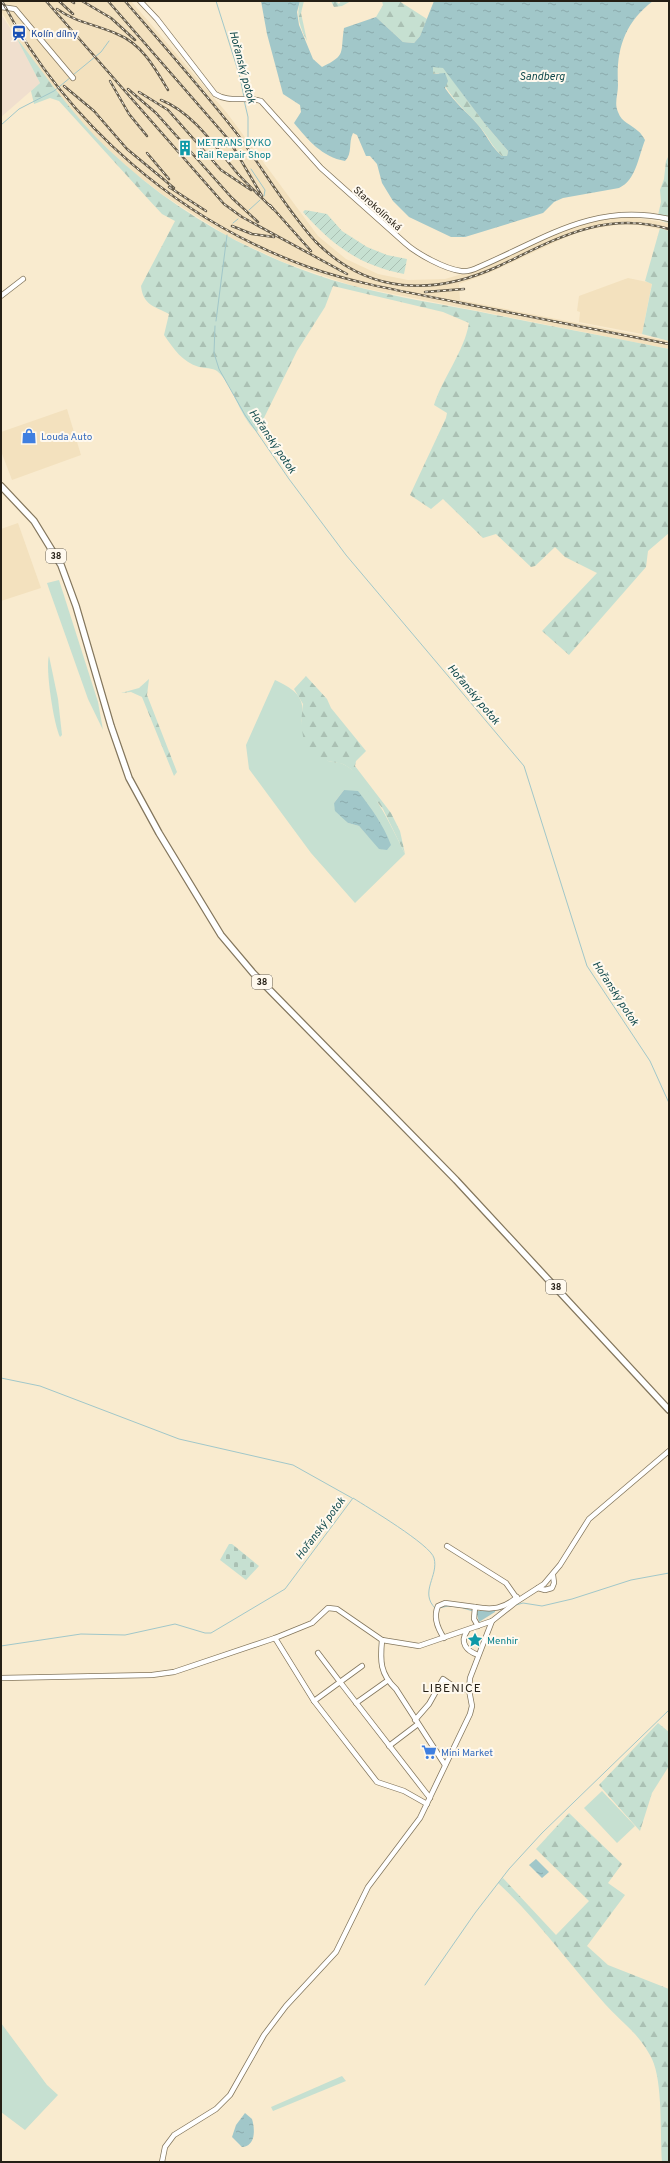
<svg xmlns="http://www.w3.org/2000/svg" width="670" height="2163" font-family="Overpass,sans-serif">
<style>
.built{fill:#f3e1be}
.industrial{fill:#f0dfce}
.green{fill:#c6e0d1;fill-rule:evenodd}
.forest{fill:url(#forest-firs)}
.cemetery{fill:url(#cemetery-stones)}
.garden{fill:url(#garden-furrows)}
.water{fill:url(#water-ripples);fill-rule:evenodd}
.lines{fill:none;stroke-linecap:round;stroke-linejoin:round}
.stream{stroke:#a1c7c9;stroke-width:1}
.minor-casing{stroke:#83765d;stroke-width:6}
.major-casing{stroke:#83765d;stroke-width:8}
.minor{stroke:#fff;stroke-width:4.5}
.major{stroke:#fff;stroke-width:5.5}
.rail-casing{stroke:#655d4d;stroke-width:2.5}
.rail{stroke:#fff9ee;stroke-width:1;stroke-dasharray:3;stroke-linecap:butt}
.labels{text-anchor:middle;stroke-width:4;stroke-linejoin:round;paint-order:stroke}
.shield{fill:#fff9ee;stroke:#666056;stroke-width:1}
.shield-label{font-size:9px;font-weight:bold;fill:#251f15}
.transit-label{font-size:10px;fill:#164399;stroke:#fff9ee;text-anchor:start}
.culture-label{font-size:10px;fill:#0d838f;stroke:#fff9ee;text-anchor:start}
.street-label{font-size:10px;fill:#251f15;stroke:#fff9ee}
.shop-label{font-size:10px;fill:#366cbe;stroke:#fff9ee;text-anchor:start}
.water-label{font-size:11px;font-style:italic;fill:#134b4e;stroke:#fff9ee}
.quarter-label{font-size:12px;letter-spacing:1px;fill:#251f15;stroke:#fff9ee}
</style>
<defs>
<pattern id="forest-firs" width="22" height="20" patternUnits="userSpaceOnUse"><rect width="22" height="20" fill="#c6e0d1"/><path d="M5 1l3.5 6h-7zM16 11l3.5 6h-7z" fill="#aac0b3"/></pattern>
<pattern id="cemetery-stones" width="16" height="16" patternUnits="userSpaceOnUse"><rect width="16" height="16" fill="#c6e0d1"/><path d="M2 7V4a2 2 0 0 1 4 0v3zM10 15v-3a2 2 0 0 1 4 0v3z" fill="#aac0b3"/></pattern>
<pattern id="garden-furrows" width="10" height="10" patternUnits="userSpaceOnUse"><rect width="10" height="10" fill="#c6e0d1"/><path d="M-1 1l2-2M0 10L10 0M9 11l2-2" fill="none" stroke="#aac0b3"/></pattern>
<pattern id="water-ripples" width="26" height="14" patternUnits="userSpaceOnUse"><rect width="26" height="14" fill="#a1c7c9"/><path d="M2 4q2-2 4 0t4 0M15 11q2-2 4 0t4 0" fill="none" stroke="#8aaaac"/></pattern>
</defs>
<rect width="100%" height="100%" fill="#f9ebcf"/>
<g class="built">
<polygon points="1,1 131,1 227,113 318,236 346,259 378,274 408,280 445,279 486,267 543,239 583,223 613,217 631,217 669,223 669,231 639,225 622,224 585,230 564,238 489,273 459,284 460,300 669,341 669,349 353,286 283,262 229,237 163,195 133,172 94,136 56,93 17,38 1,11"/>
<polygon points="628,278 652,283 642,334 579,322 580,312 577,311 579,296"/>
<polygon points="67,409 81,455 12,480 1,451 1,432"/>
<polygon points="18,523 41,588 1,601 1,529"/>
</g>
<polygon class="industrial" points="1,14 16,37 40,83 1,117"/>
<g class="green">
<polygon points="59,580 98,702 103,730 88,699 49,589 47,583"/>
<path d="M49 656 58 699 62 735 60 737C54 726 45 668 49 656Z"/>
<path d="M275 680C296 690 307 698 301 723L328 761C332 762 338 762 343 764 367 774 394 831 405 854L355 903 311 853 249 769 246 745ZM344 790 369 837 359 826 348 823 334 803Z"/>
<polygon points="602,1791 635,1826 617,1843 584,1808"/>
<polygon points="1,2023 47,2085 58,2095 25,2130 1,2112"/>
<polygon points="342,2076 346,2081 273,2111 271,2107"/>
</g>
<g class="forest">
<path d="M300 1H304L301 13 307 41C300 27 296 16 300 1Z"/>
<polygon points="331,1 336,1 339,4 341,1 351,1 342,6 334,7"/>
<polygon points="382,1 399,1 427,19 420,36 414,43 403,42 376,17 383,5"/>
<path d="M16 37C46 76 73 116 109 150 172 210 249 254 332 280 379 294 428 302 476 311 540 324 605 336 669 349V533L648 551 646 567 569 655 542 631 597 573 565 557 555 547 535 566 531 567 496 534 483 538 443 499 431 509 410 495 446 418 447 413 434 405C443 377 464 352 469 323L443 312 333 286 325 307 297 351 257 432C238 415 234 385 217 371 213 368 204 368 199 367 182 362 174 349 164 335L169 314C154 306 143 305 141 286L175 221 162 214 149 200 59 101 50 98 34 104 31 91 40 83Z"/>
<path d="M433 67H443L485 124 508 151 507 156H502C493 148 488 136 480 127 463 107 449 98 439 73L433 74Z"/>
<polygon points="669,155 669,223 662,221 658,215 661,202 660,190 664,179 666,161"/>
<polygon points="660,228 669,231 669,341 642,334 652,284 645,281"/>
<polygon points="306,676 327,699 331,708 366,751 356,761 355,766 391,813 400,831 405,854 383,809 351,769 343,764 328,761 316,755 304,743 301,723 303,704 294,689"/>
<polygon points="149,679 147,695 177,772 174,776 142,697 131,692 121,693 139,688"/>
<polygon points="658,1723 669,1732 669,1766 652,1793 640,1831 599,1785"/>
<path d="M569 1813 622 1864 608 1883 625 1895 587 1946 608 1965 669 1989V2162H662C660 2135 663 2082 652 2059 639 2033 623 2024 605 2004 569 1964 538 1920 498 1883L503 1878 556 1935 589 1901 536 1849Z"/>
</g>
<polygon class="cemetery" points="229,1544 232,1544 259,1566 246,1580 220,1560"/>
<path class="garden" d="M305 210 327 214 342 231 367 247 387 255 407 259 404 274C359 265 333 246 303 212Z"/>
<g class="water">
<path d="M261 1H300L297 12 299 25 313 59 322 67C347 55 340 53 344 28L376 17 403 42 414 43 420 36 434 1H653C624 23 616 50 618 85 618 95 614 103 618 112 622 123 631 124 638 131 641 133 643 137 645 140 638 158 636 180 619 188L563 198 554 202 543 213 465 237H451L409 217 393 201 382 183 377 164 370 156H366L357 135 353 133C348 143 353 153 345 161 322 157 308 140 294 123L301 112 300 105 283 94 267 34ZM433 67 443 68 485 124 508 151 507 156H502C492 148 487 136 479 126 468 113 454 102 445 88L448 81 445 73 433 74Z"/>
<path d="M344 790 358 791C371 808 383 824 391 845L387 850 379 849 359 826 348 823 335 811 334 803Z"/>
<polygon points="495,1610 495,1612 479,1622 476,1611"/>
<polygon points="536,1859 549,1872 542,1878 529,1865"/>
<path d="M245 2113 252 2119C255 2129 256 2146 242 2147L232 2137 236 2125Z"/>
</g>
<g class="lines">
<g class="stream">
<polyline points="216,1 240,77 244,97"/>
<polyline points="73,75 101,52 109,41"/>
<polyline points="244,100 248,117 248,139"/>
<polyline points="1,125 19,109 54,91 71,77"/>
<polyline points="251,169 265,190 264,196"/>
<polyline points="249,210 260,200"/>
<polyline points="233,223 238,219"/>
<polyline points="216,321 227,235"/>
<polyline points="215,326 214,353 219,369 245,415 289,479 346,555 524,766 587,966 650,1061 669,1103"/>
<polyline points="1,1378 40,1386 179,1439 293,1465 352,1498"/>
<polyline points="516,1605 523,1603 542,1606 572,1599 631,1580 669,1573"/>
<polyline points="439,1608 448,1606 459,1607"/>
<polyline points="463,1608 473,1611"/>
<path d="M1 1646 81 1634 125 1635 175 1624 205 1633H211L285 1589 353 1498C367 1507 431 1545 434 1558 439 1576 419 1592 435 1608"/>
<polyline points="425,1985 475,1913 509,1869 542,1833 669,1710"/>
</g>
<g class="minor-casing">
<g id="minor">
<path d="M140 1 157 19 215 94C229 103 245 96 261 101L321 168 405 243C417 254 445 269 461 271 467 272 473 270 479 267 545 239 593 202 669 219"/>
<polyline points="1,7 15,9 73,78"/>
<polyline points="1,296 23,279"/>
<polyline points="447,1546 506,1583 518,1600"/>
<polyline points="538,1588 545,1590 552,1588 554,1583 553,1575"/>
<path d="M478 1626 474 1619 475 1607C492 1610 504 1609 517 1597"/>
<path d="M467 1631C459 1643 467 1651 478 1655"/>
<polyline points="275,1638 314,1701 377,1782 404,1791 427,1804"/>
<path d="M444 1638C438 1629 433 1617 438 1606L445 1603 475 1607"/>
<path d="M382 1640C380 1661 380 1674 396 1689L445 1765"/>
<polyline points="318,1653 340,1682 362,1666"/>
<polyline points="1,1678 152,1675 174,1672 275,1638 312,1623 328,1608 337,1609 382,1640 419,1646 492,1621"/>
<polyline points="314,1701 340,1682 430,1798"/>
<polyline points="356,1703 387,1681"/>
<polyline points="415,1720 429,1704 443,1679 456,1688 469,1690"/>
<polyline points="389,1746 418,1724"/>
<polyline points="162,2162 165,2147 174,2135 216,2109 230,2095 264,2035 286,2006 336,1952 368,1887 420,1818 470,1714 472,1706 469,1690 470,1678 492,1621 516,1602 544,1584 560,1565 589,1519 669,1451"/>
</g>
</g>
<g class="major-casing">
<polyline id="major" points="1,486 34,521 61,565 76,606 111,726 129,778 159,833 221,935 253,973 456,1180 669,1410"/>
</g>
<use href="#minor" class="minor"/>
<use href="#major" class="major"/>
<g class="rail-casing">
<g id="rail">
<path d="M2 1C67 125 179 221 311 268 358 284 407 292 456 302 527 316 598 330 669 344"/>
<polyline points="46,1 224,204 242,217 347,274"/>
<polyline points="59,1 73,14"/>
<polyline points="71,1 74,3"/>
<polyline points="82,1 111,18 135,40"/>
<polyline points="108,1 229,140 262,196"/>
<path d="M125 1C163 45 202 89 238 135 264 170 286 209 315 241 368 295 434 296 499 266 556 239 604 210 669 229"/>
<path d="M57 9C75 22 97 25 117 34 142 44 155 68 168 90"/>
<polyline points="110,81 129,114 147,136"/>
<polyline points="64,86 94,111 127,149 174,188"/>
<polyline points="128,89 156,113 232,198 258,222"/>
<polyline points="139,92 168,110 221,170 251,190"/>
<path d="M161 100C194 113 216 148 238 174 249 186 261 197 273 209"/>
<polyline points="147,153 169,179"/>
<polyline points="169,187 206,211"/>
<polyline points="270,205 311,251"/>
<polyline points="232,226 252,234 274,237"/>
<polyline points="425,292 464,289"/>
</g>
</g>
<use href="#rail" class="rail"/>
</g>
<defs>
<g id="station-bare" transform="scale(1.2)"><path d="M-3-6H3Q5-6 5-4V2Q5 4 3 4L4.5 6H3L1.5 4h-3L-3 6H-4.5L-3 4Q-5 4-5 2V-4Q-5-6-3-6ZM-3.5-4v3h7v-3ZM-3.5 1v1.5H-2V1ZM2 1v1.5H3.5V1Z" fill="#1a4fb4" stroke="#fff9ee" stroke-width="2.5" paint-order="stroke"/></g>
<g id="building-bare" transform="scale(1.2)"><path d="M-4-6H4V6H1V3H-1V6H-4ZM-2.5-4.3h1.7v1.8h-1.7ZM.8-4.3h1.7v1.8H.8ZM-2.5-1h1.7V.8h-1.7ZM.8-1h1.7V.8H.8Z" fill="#0f9aa8" stroke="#fff9ee" stroke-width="2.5" paint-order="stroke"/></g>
<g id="shop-bare" transform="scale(1.2)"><path d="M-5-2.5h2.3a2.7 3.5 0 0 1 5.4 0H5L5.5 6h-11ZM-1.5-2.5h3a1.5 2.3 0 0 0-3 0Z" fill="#3f7fe0" stroke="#fff9ee" stroke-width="2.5" paint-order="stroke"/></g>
<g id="sight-bare" transform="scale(1.2)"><path d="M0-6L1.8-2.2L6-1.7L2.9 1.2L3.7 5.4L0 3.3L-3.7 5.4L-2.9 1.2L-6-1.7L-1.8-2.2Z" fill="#0f9aa8" stroke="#fff9ee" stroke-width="2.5" paint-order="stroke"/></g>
<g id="supermarket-bare" transform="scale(1.2)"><path d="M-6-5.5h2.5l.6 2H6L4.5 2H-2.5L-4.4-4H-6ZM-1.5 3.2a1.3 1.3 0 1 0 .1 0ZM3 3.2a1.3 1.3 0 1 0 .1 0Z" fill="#3f7fe0" stroke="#fff9ee" stroke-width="2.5" paint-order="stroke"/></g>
</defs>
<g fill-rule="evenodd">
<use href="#station-bare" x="19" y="33"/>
<use href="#building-bare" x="185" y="148"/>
<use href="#shop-bare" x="29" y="436"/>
<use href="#sight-bare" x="475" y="1640"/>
<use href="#supermarket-bare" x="429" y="1752"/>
</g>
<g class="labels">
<g class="shield">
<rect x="46" y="549" width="20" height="14" rx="3"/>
<rect x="252" y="975" width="20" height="14" rx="3"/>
<rect x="546" y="1280" width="20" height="14" rx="3"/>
</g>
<g class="shield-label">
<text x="56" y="559">38</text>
<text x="262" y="985">38</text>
<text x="556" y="1290">38</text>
</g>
<g class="transit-label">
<text x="31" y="37">Kolín dílny</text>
</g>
<g class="culture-label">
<text x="197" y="146">METRANS DYKO<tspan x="197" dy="12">Rail Repair Shop</tspan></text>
<text x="487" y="1644">Menhir</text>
</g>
<g class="street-label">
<text transform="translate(378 208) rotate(42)" y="4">Starokolínská</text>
</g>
<g class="shop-label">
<text x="41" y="440">Louda Auto</text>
<text x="441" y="1756">Mini Market</text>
</g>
<g class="water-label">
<text transform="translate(243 67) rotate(75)" y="4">Hořanský potok</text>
<text x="542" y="80">Sandberg</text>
<text transform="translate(273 441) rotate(56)" y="4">Hořanský potok</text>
<text transform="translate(474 694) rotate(50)" y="4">Hořanský potok</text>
<text transform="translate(616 993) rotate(57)" y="4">Hořanský potok</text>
<text transform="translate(320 1528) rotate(-53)" y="4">Hořanský potok</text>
</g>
<g class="quarter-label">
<text x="452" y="1692">LIBENICE</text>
</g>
</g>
<rect width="670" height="2163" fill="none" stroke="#251f15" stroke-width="4"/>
</svg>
